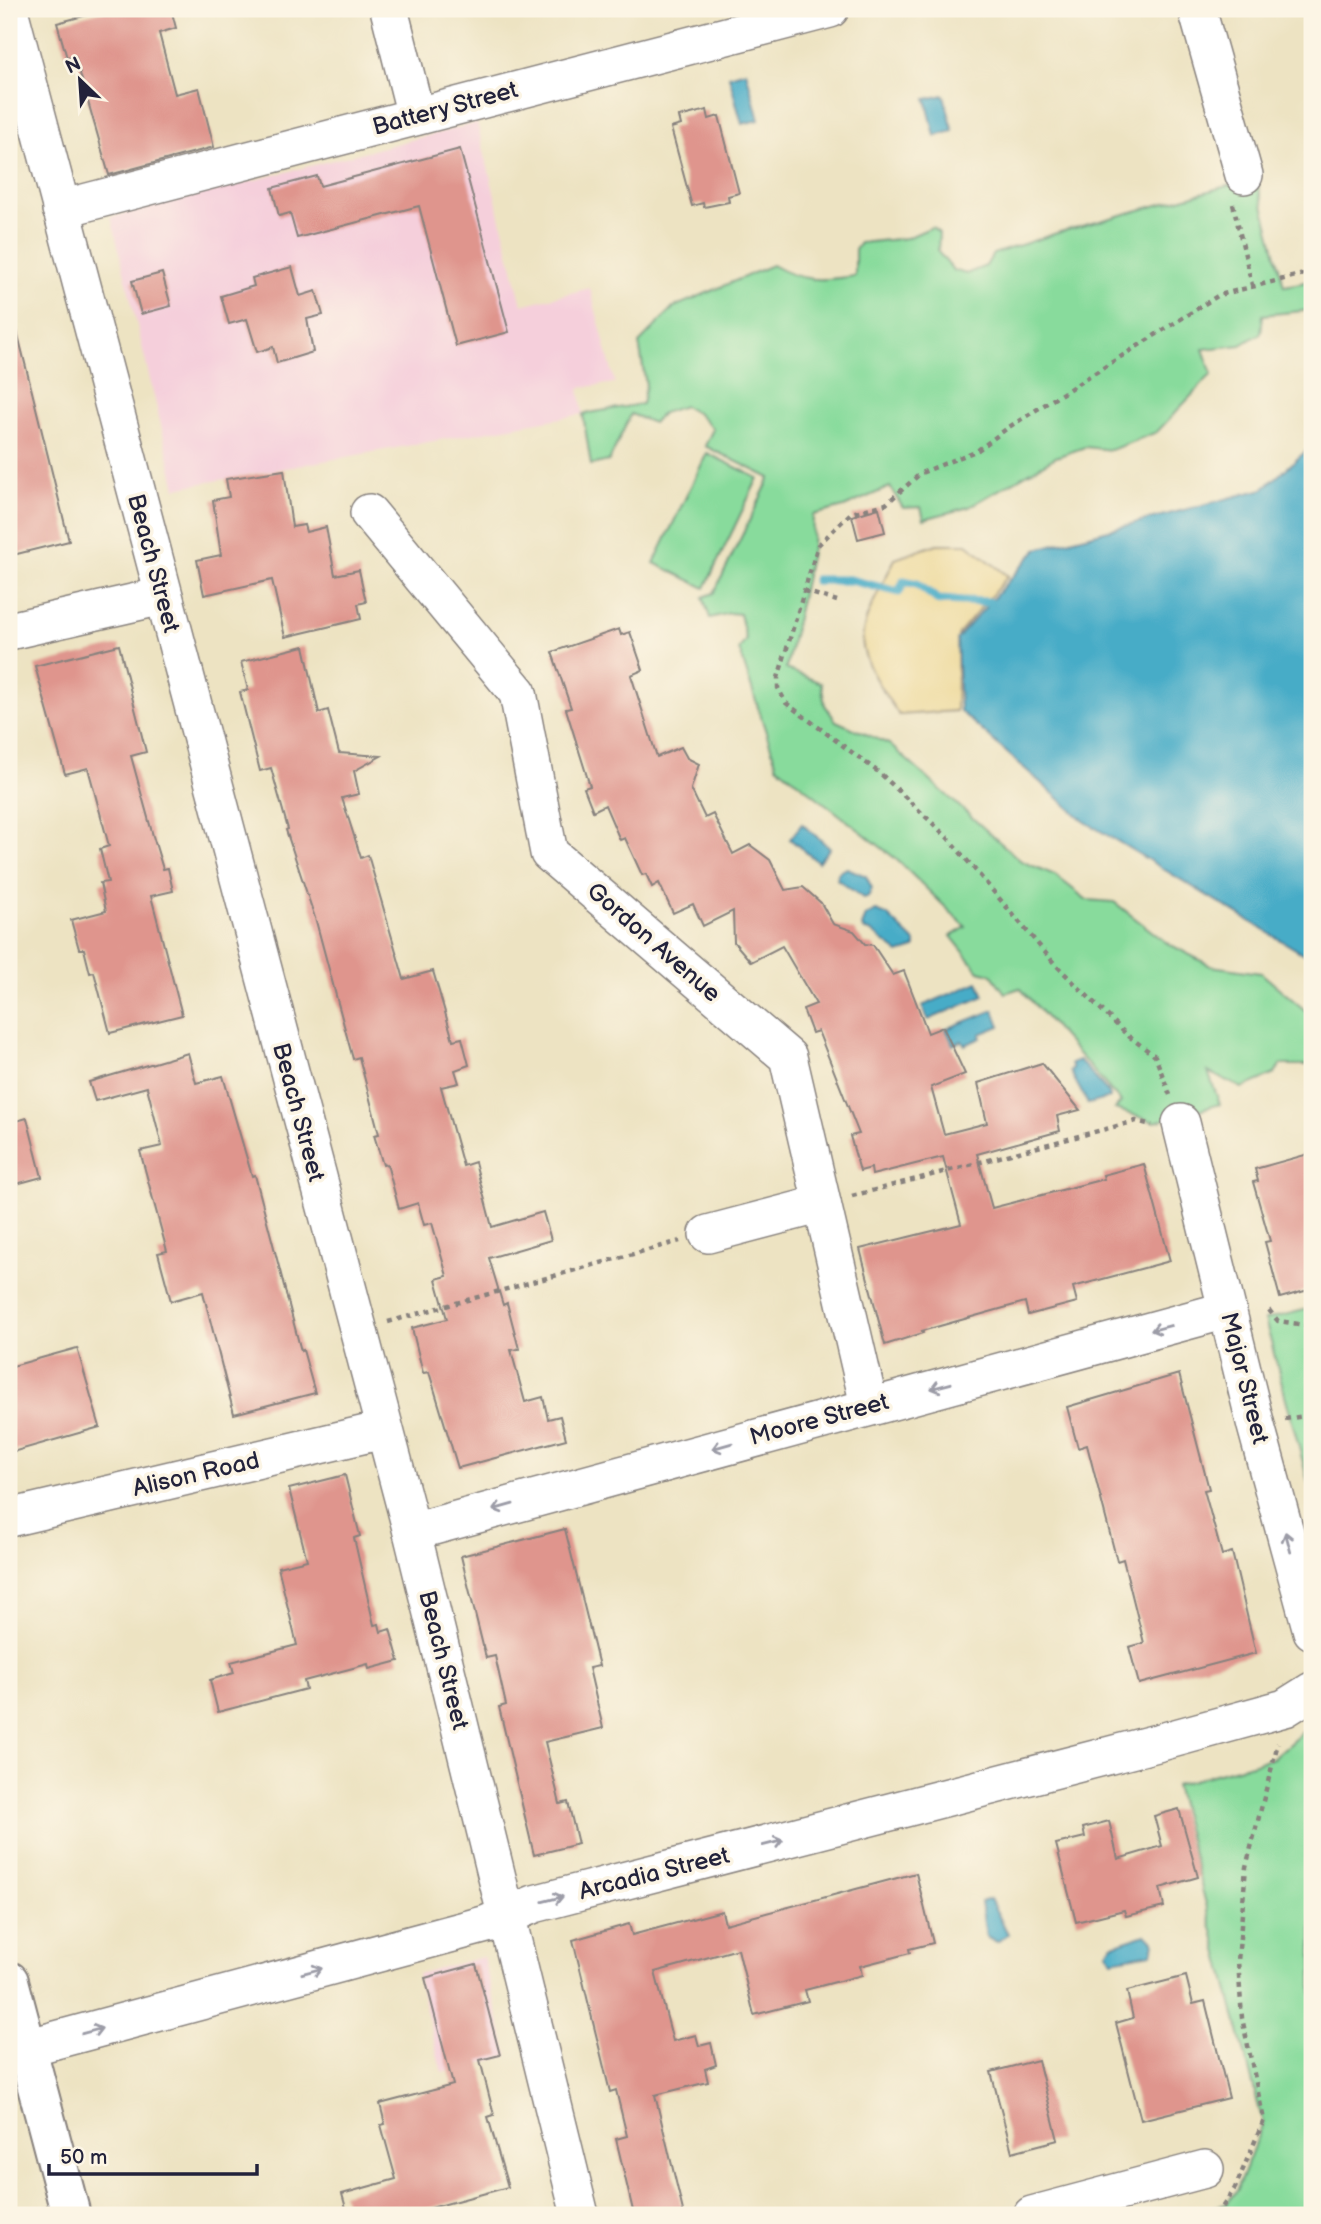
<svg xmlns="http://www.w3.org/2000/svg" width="1321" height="2224" font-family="'Balsamiq Sans',sans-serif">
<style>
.built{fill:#f5cfdb}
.green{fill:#88db9c;stroke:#557e6c;stroke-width:2}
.sand{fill:#eeda9e;stroke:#887e6c;stroke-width:2}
.water{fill:#47acc7;stroke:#346781;stroke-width:2}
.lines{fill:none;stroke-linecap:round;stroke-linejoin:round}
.stream{stroke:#47acc7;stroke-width:9}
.building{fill:#df958d}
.minor-casing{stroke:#88827e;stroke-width:40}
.major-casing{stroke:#88827e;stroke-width:42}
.path{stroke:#88827e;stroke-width:4.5;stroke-dasharray:5 5;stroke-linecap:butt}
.minor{stroke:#fff;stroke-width:37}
.major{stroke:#fff;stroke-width:38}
.oneway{stroke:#9c9ca7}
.labels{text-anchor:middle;stroke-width:7;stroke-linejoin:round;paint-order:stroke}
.street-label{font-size:24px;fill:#22223b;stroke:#fcf5e5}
</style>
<rect width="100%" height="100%" fill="#fcf5e5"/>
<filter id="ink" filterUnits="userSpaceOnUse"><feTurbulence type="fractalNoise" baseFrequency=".0143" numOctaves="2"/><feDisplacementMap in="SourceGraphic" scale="14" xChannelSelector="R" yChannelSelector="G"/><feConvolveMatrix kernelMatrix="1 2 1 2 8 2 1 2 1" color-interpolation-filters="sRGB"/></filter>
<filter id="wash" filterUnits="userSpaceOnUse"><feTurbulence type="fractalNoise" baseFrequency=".00686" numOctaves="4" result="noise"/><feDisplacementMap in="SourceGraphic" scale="28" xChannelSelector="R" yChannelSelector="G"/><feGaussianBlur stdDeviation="1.57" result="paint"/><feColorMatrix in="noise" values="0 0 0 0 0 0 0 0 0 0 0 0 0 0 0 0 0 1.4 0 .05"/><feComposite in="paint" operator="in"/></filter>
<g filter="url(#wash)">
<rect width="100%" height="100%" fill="#ede3c2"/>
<g class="built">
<polygon points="477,123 522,305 590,288 615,383 579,388 583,414 176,488 111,217"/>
<polygon points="483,1957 508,2056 442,2073 417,1974"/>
</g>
<g class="green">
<path d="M1256 178 1284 286 1312 281V310L1263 315 1261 333 1241 345 1203 349 1212 374 1157 432 1111 450 1085 447 1056 457 969 507 924 519 921 507 903 508 890 487 844 507 813 515 812 548 786 669 821 683 825 705 836 721 889 744 1021 861 1055 875 1087 900 1114 902 1167 943 1211 966 1261 973 1312 1016V1065H1280L1275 1074 1242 1088 1208 1072 1220 1104 1155 1122 1115 1109 1121 1102 1020 988 1005 993 991 974 979 971 951 936 966 927 896 859 777 766 739 649 746 640 740 614 730 613 710 618 703 597 714 593 770 478 705 446 713 429 698 414 684 406 662 413 653 423 631 414 609 461 591 465 583 414 642 404 646 385 639 343 674 307 772 265C801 282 822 281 855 276V250L860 243 907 238 932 227 939 233 938 252 953 270 966 274 986 266 993 254 1060 232Z"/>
<polygon points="707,453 758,478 705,588 654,563"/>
<polygon points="1312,1308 1312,1496 1265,1320"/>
<polygon points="1312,1724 1312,2215 1181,2215 1226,2204 1237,2189 1263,2123 1175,1785 1273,1758"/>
</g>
<path class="sand" d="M937 544H967L1008 576 958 635 956 711 899 715C846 638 856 638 895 559Z"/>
<g class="water">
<polygon points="746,71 759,120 742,124 729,76"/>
<polygon points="944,95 953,131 935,136 926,99"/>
<polygon points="1312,446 1312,959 1084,821 960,711 957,639 1037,549 1263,489"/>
<polygon points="802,824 830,848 818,862 790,839"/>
<polygon points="847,868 866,876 872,888 868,897 863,898 837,879 838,872"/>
<polygon points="876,911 887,915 915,942 915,948 899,953 870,931 865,930 862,926 866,916"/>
<polygon points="978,982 984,996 928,1020 922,1006"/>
<polygon points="994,1010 1000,1026 980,1034 981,1038 965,1045 962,1041 953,1045 946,1029"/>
<polygon points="1079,1060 1109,1093 1110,1098 1088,1104 1070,1071 1073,1068 1071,1063"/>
<polygon points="990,1899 1008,1934 997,1942 986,1936 981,1902"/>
<polygon points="1146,1934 1154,1942 1152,1953 1112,1960 1107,1951 1112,1945"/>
</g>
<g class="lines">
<polyline class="stream" points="816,580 850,580 899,592 904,581 917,584 938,600 989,602"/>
</g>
<g id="blocks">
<g class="building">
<polygon points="110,9 171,9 176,28 159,33 175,94 199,88 214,147 109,175 75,56 67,58 57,23"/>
<polygon points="707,110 709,119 719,116 739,193 728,196 729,202 704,207 703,203 692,206 671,128 681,125 679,117"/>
<polygon points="460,149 509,332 456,346 419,206 297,238 290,213 279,216 272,188 317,176 320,186"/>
<polygon points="292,267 300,296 316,291 323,315 307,319 313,352 277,363 273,347 257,352 247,319 229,324 221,296 254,286 252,278"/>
<polygon points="162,273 171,306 141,314 132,281"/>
<polygon points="17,331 69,541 9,556 9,332"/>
<polygon points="284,470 292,527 304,525 306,532 326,527 335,575 359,570 366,602 358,604 361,619 285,637 272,580 204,595 197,560 221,555 213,500 229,497 226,479"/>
<polygon points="879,508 885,532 858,539 852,516"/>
<polygon points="619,629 621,635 630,632 643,670 631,675 657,757 681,747 687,758 699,764 691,789 705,818 713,814 733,854 750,845 770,860 785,890 803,887 821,903 833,924 854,931 865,944 873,945 893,975 904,971 928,1033 943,1027 965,1074 931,1087 944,1134 987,1123 978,1083 1042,1063 1080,1110 1057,1116 1060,1131 977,1154 992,1208 1104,1179 1103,1175 1144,1164 1170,1261 1073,1287 1077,1302 1028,1315 1025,1302 922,1331 923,1333 885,1345 860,1249 961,1224 943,1157 872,1175 871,1168 860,1171 850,1136 859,1134 818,1031 812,1033 803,1009 816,1004 782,946 751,962 734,942 733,911 703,926 693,904 673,913 659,883 652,887 646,874 642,875 625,838 620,840 605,805 593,811 584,788 590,786 566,709 571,708 552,652"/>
<polygon points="119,645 146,752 131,756 153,836 163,869 168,868 173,891 151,896 182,1015 110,1033 94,972 90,973 84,949 79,949 71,920 106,911 100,883 108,882 100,849 109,846 88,768 65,774 35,666"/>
<polygon points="304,646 319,713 328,710 339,753 381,756 354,771 359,794 342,798 361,858 368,855 404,979 433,971 453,1040 462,1038 469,1065 455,1070 459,1083 441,1087 463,1166 475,1162 492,1227 543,1212 551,1240 489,1258 503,1305 507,1303 519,1349 511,1350 525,1402 543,1397 548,1419 560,1416 566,1439 458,1468 429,1372 423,1373 412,1328 447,1319 436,1279 447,1276 432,1223 424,1225 418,1203 399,1209 387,1164 383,1165 374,1135 379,1134 359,1057 353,1059 316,921 286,830 288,829 271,768 260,771 240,692 248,690 241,662"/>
<polygon points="188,1053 196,1083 223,1076 252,1176 255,1175 301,1351 303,1350 315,1393 234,1414 203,1292 171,1301 158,1253 167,1251 140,1151 162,1146 147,1087 95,1101 89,1082"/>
<polygon points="27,1118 42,1177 9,1186 9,1123"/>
<polygon points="1312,1153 1312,1289 1280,1298 1265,1242 1270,1241 1253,1182 1258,1181 1255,1169"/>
<polygon points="77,1348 100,1427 9,1453 9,1367"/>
<polygon points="1179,1374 1209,1489 1204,1490 1222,1555 1232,1552 1256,1653 1139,1684 1129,1647 1144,1643 1123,1559 1117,1561 1087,1445 1078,1448 1067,1407"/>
<polygon points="345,1475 360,1536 354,1538 374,1625 379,1624 381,1632 390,1629 399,1661 369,1669 368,1664 304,1681 306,1689 218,1712 210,1680 234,1673 231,1662 297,1645 278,1567 307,1560 289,1489"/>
<polygon points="565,1529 599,1666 589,1668 603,1728 545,1742 560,1804 568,1802 578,1844 534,1855 499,1707 506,1705 495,1656 486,1658 461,1556"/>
<polygon points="1179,1809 1198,1877 1160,1888 1164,1907 1126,1916 1124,1910 1076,1922 1056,1844 1085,1837 1083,1828 1109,1821 1118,1859 1162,1846 1154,1816"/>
<polygon points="916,1873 933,1943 909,1949 910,1953 860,1966 862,1975 805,1990 808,2001 754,2015 738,1949 655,1972 673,2041 696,2035 699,2046 711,2043 716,2065 705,2069 708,2082 655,2095 684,2215 634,2215 616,2139 627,2136 616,2090 610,2092 573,1940 629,1924 632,1935 722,1911 725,1924"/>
<polygon points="476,1964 500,2055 480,2060 494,2115 488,2117 508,2187 405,2215 348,2215 342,2194 396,2179 381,2125 385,2124 380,2104 453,2085 425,1978"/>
<polygon points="1186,1976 1193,2004 1205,2001 1229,2098 1141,2120 1116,2023 1133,2018 1127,1991"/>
<polygon points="1038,2060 1058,2140 1012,2152 991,2072"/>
</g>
</g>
</g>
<g filter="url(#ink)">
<use href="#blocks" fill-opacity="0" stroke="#88827e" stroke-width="2"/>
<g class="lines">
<g class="minor-casing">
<g id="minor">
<polyline points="389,9 416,116"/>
<polyline points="1197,9 1244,175"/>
<polyline points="9,10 412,1532 580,2215"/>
<polyline points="61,209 830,9"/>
<polyline points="369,513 518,693 549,853 788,1057 869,1405"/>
<polyline points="9,631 163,596"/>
<polyline points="1181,1123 1256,1426 1312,1631"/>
<polyline points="708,1234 822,1204"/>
<polyline points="9,1518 383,1430"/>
<polyline points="412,1532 1227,1310"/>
<polyline points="26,2048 487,1924 534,1904 1161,1742 1285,1708 1312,1691"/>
<polyline points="1032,2215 1205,2169"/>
</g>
</g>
<g class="major-casing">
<polyline id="major" points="9,1981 71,2215"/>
</g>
<g class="path">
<polyline points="1233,204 1252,285"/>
<polyline points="804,591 837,601"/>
<polyline points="1170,1095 1155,1056 1127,1035 1054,963 948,838 881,774 786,703 778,688 778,678 818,545 851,513 886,504 921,473 978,450 1009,427 1219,295 1312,272"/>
<polyline points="852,1196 1136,1121 1152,1125"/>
<polyline points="1269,1310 1278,1321 1312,1326"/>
<polyline points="388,1322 680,1241"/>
<polyline points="1285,1419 1312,1415"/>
<polyline points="1217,2215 1235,2188 1264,2120 1242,2018 1238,1961 1246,1867 1278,1743"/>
</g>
<use href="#minor" class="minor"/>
<use href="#major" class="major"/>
</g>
<defs><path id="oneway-shaft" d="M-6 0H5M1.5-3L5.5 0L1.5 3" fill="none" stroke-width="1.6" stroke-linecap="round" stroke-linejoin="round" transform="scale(1.75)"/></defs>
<g class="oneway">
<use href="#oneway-shaft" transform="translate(1161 1328) rotate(165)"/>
<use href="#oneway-shaft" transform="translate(941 1386) rotate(165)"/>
<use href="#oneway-shaft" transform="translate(722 1446) rotate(164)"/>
<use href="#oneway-shaft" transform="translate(503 1507) rotate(164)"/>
<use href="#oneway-shaft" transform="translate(1288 1542) rotate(-105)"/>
<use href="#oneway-shaft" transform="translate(773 1843) rotate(-14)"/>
<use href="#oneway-shaft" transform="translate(553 1899) rotate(-14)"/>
<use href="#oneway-shaft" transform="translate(312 1971) rotate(-15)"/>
<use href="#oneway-shaft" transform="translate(92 2031) rotate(-15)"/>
</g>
</g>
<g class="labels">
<g class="street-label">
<text transform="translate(445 108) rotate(-15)" y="8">Battery Street</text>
<text transform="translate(154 563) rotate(75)" y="8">Beach Street</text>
<text transform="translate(654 942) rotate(41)" y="8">Gordon Avenue</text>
<text transform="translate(299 1112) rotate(75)" y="8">Beach Street</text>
<text transform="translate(1245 1378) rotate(76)" y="8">Major Street</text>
<text transform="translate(819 1419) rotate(-15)" y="8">Moore Street</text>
<text transform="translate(196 1474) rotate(-13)" y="8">Alison Road</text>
<text transform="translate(444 1660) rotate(76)" y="8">Beach Street</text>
<text transform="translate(654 1873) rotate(-14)" y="8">Arcadia Street</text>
</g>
</g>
<rect width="1321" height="2224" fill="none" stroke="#fcf5e5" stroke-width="35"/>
<g transform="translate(80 80) rotate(335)" stroke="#fcf5e5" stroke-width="5" paint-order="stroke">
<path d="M0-5L12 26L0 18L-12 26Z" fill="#22223b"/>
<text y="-10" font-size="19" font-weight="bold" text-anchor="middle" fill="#22223b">N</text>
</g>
<path d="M49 2164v10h208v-10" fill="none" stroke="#22223b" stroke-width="3.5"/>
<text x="60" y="2164" font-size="21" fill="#22223b" stroke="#fcf5e5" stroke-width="5" paint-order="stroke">50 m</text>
</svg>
